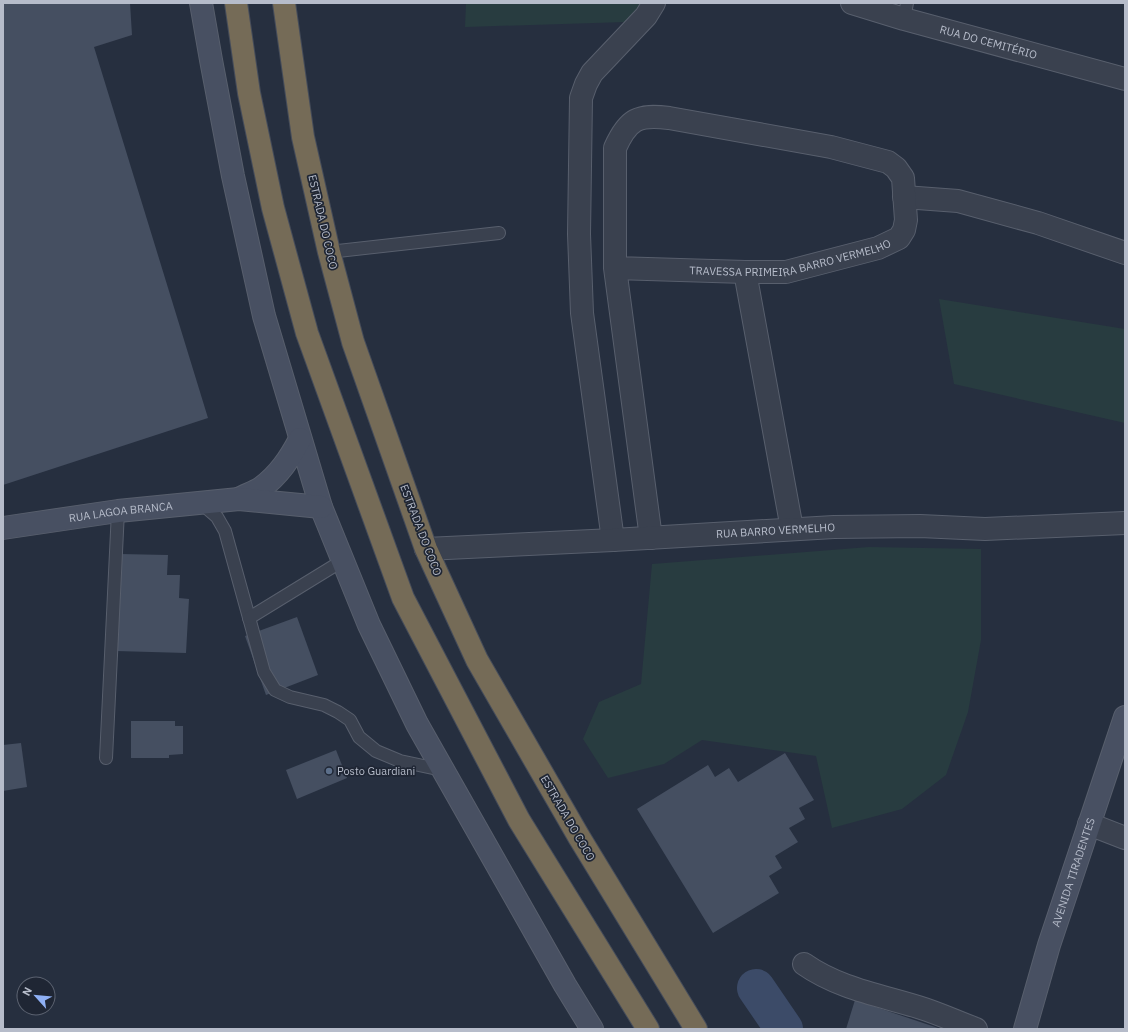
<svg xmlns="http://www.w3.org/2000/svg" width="1128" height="1032" font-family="'IBM Plex Sans',sans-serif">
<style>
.green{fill:#283c40}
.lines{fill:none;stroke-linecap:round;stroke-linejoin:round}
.river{stroke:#3c4b68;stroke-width:38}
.building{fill:#454f61}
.lane-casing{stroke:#585f6d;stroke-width:14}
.street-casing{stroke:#585f6d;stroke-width:24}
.secondary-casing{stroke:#585f6d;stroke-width:24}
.highway-casing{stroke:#454c5a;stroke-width:24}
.lane{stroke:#3a414f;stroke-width:12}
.street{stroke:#3a414f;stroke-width:22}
.secondary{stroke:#485062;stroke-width:22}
.highway{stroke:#756b57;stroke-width:22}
.service-dot{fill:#5c6f8a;stroke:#1f2634;stroke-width:1.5}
.labels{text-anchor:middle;stroke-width:3.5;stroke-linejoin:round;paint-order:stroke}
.street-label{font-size:11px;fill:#b6bcca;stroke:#1f2634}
.poi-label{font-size:11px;fill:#b6bcca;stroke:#1f2634;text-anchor:start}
</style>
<rect width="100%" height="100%" fill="#262f3f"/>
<g class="green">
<polygon points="466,3 658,3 657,21 465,27"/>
<polygon points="939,299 1125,329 1125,423 954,384"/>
<polygon points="869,547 981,549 981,640 968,712 946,775 902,809 832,828 816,756 702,740 664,764 608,778 583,739 599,702 641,684 652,564"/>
</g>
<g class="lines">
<polyline class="river" points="756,988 784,1029"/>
</g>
<g class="building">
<polygon points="3,3 130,3 132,35 94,47 208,418 3,485"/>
<polygon points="120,554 168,555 167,575 180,575 179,598 189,599 186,653 116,651"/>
<polygon points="297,617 318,675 266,695 245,636"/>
<polygon points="131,721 175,721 175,726 183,726 183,754 169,755 169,758 131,758"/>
<polygon points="21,743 27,787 3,791 3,745"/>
<polygon points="336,750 347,778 297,799 286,770"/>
<polygon points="785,753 814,800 799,808 805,819 789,828 798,842 775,856 782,868 769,876 779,893 713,933 637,809 708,765 715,777 729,768 738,782"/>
<polygon points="855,1000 941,1029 846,1029"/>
</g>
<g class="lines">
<g class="lane-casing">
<g id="lane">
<polyline points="904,19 907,3"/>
<polyline points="329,252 499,233"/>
<polyline points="201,503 217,517 225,531 264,672 275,690 290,697 324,705 338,712 350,720 359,737 376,751 400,761 442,770"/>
<polyline points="249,618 342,561"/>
<polyline points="106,758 118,511"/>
</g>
</g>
<g class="street-casing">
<g id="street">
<path id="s1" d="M852 3 904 19 1125 79"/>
<polyline points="904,197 958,201 1038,223 1125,253"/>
<path id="s2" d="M615 268 745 272H786L878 248 899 238 904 230 906 220 903 178 896 168 888 162 831 147 669 118C638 114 628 119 615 148V268L651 538"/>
<polyline points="745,272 792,529"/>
<polyline points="613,540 582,313 579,234 581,98 586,84 592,73 646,16 654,3"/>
<path id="s3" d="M426 549 613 540 834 527 920 526 985 529 1125 523"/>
<polyline points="1089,824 1125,838"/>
<path d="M804 964C838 988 879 995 918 1007 938 1013 957 1022 976 1029"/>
</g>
</g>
<g class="secondary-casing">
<g id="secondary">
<polyline points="201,3 211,60 233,176 264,316 321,507 369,625 417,724 565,985 592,1029"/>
<path d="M239 499C246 495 255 492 261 488 279 475 290 458 300 439"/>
<path id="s4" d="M3 528 118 511 239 499 321 507"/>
<path id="s5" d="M1025 1029 1049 945 1125 717"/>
</g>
</g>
<g class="highway-casing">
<g id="highway">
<polyline points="236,3 249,93 273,208 307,333 403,598 519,820 648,1029"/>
<polyline points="284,3 303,137 329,252 353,342 426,549 477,660 579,837 696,1029"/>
</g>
</g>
<use href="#lane" class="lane"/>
<use href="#street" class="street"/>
<use href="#secondary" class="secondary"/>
<use href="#highway" class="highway"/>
</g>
<circle class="service-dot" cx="329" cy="771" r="4"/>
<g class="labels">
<g class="street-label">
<text dy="4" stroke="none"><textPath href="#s1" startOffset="142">RUA DO CEMITÉRIO</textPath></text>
<text transform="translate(323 222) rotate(77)" y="4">ESTRADA DO COCO</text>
<text dy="4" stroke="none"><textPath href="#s2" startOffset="177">TRAVESSA PRIMEIRA BARRO VERMELHO</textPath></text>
<text dy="4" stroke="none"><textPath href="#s4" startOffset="119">RUA LAGOA BRANCA</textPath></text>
<text transform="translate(421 530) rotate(69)" y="4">ESTRADA DO COCO</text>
<text dy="4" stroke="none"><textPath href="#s3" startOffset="350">RUA BARRO VERMELHO</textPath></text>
<text transform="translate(568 818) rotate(60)" y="4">ESTRADA DO COCO</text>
<text dy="4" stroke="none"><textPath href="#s5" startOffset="164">AVENIDA TIRADENTES</textPath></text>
</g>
<g class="poi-label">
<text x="337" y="775">Posto Guardiani</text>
</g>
</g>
<rect width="1128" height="1032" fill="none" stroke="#b6bcca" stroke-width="8"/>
<g transform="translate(36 996) rotate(297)"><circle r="19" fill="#1f2634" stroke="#5b6270"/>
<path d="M0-3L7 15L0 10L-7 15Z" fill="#8fb0f5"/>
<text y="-6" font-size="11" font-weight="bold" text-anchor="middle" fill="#b6bcca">N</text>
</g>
</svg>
